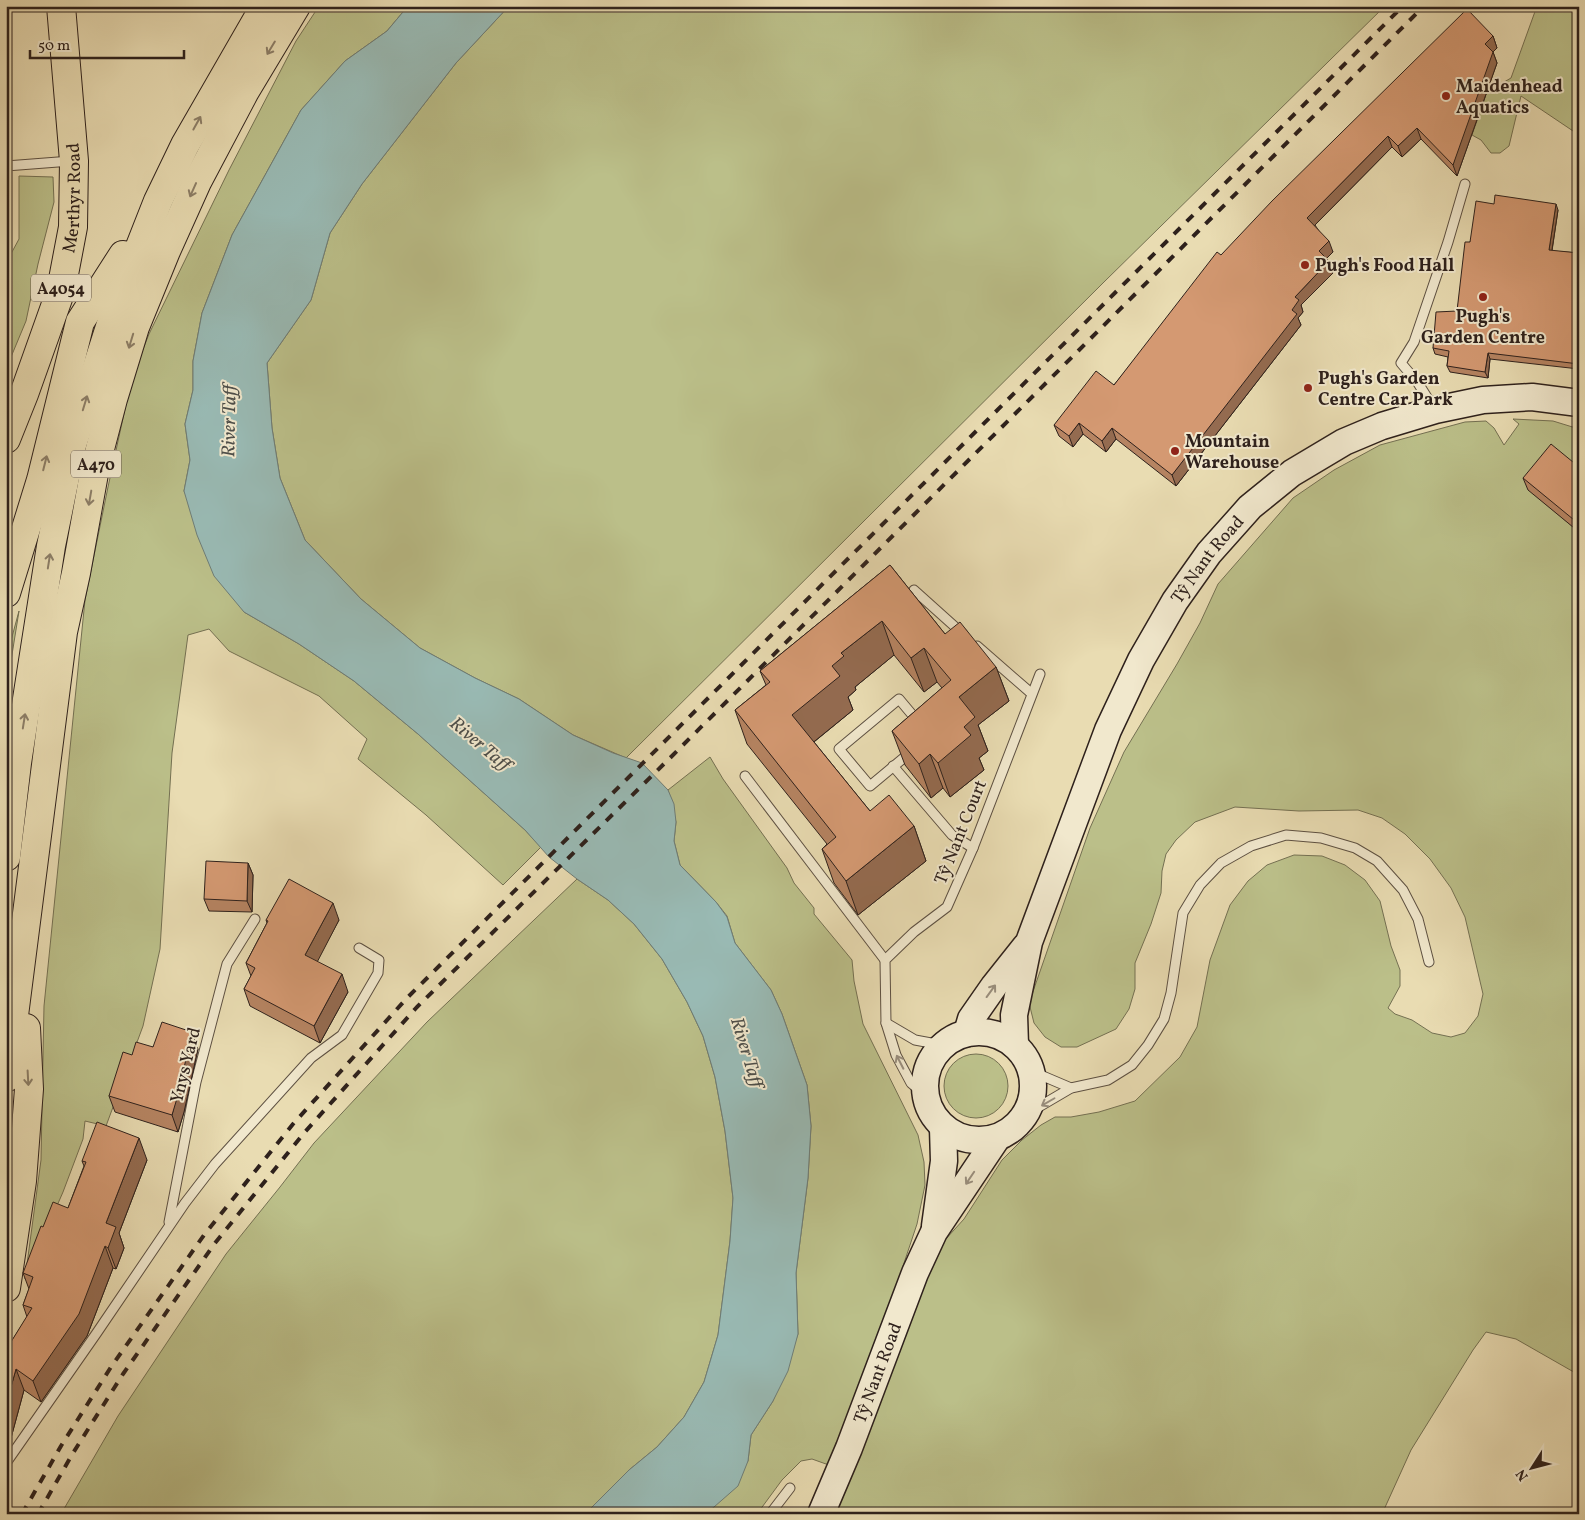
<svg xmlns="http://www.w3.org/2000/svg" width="1585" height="1520" font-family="Vollkorn,serif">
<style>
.green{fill:#bbbf89;stroke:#747052}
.water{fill:#99bab4;stroke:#6e7d77}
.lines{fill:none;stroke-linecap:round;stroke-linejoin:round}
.service-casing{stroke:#5d5042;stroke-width:11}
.secondary-casing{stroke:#2e211c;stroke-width:29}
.primary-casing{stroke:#2e211c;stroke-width:30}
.trunk-casing{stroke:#2e211c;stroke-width:30}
.service{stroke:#f1e8cd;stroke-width:9}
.secondary{stroke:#f1e8cd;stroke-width:26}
.primary{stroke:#e9dcb2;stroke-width:28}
.trunk{stroke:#e9dcb2;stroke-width:28}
.rail{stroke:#2e211c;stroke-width:4;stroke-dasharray:9 9;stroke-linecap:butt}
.wall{fill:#b68462;stroke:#2e211c}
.shaded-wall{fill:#946b50;stroke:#2e211c}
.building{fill:#d49972;stroke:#2e211c}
.oneway{stroke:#8c7e67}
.oneway2{stroke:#998e7d}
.poi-dot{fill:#8f2418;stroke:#f1e8cd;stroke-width:2}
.labels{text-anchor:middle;stroke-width:4;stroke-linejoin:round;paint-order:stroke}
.shield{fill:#f1e8cd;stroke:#685d51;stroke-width:1}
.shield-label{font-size:16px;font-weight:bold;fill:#2e211c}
.poi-label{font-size:18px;font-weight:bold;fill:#2e211c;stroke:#f1e8cd;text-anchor:start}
.street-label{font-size:18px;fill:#2e211c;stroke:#f1e8cd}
.water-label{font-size:19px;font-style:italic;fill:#4e4f4a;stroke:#f1e8cd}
</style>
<rect width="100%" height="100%" fill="#e9dcb2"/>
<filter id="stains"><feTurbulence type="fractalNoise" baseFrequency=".004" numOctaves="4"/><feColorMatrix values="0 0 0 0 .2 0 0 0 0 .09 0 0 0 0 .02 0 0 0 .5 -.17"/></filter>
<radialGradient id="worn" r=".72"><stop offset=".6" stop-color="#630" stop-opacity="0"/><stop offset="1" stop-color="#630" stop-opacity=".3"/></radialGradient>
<g class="green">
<polygon points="319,6 408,6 387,31 345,61 301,110 232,235 202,313 193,361 193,390 185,424 190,460 184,491 244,612 299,644 354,681 418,734 525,830 541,847 503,885 426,815 358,759 367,739 319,696 229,651 209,629 188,635 172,753 160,949 143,1026 106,1126 85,1121 83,1139 63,1192 25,1279 41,1160 44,1006 85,600 108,487 132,377 149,334 229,170 296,41"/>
<polygon points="509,6 1385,6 1104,282 626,758 573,735 519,699 475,678 420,648 361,599 305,540 280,478 272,428 267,363 311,300 330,233 362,184 456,63"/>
<polygon points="1537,6 1579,6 1579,135 1521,96 1509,146 1500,153 1491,153 1481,140 1472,135 1487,92 1511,78"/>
<polygon points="19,176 53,177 54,202 38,264 26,321 6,369 6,263 19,239"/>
<polygon points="1513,419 1553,421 1579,429 1579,475 1528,489 1579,532 1579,1375 1516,1339 1486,1332 1473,1350 1411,1450 1382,1514 822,1514 841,1465 826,1464 812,1459 801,1461 782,1480 757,1514 706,1514 715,1505 748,1461 751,1435 773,1401 798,1334 796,1273 808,1178 811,1126 807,1085 782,1014 771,990 735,943 727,916 716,902 680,865 674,841 676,822 668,790 710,757 723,779 787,868 794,883 814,908 814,914 852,960 854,981 863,1024 918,1135 924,1162 925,1185 917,1224 903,1266 915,1273 964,1219 1002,1160 1022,1140 1041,1125 1055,1117 1071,1117 1099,1112 1135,1101 1180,1057 1197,1027 1210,960 1230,905 1248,881 1267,865 1294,855 1322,856 1345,865 1365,880 1380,901 1391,946 1400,970 1400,986 1388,1008 1395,1014 1412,1020 1432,1033 1451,1037 1465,1033 1478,1016 1483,994 1465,917 1451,888 1430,859 1405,834 1382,818 1358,810 1299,811 1235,807 1195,822 1176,840 1166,854 1162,871 1161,893 1151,924 1135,963 1135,989 1129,1009 1116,1029 1077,1047 1061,1047 1045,1037 1034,1023 1029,1003 1090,828 1124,752 1177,664 1200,623 1218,584 1293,498 1334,470 1380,445 1465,422 1486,421 1494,428 1504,445 1519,424"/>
<polygon points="19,611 6,692 6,659"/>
<polygon points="577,879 608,900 634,924 662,959 687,1002 703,1036 715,1077 725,1131 733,1198 730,1241 718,1335 704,1382 684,1417 657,1447 629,1470 585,1514 61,1514 118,1416 226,1254 280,1187 314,1143 427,1022"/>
<circle cx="976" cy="1086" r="32"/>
</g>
<polygon class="water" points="408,6 509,6 456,63 362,184 330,233 311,300 267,363 272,428 280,478 305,540 361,599 420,648 475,678 519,699 573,735 613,753 642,763 668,790 674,804 676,822 674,841 680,865 716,902 727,917 735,943 771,990 782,1014 807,1085 811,1126 808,1178 796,1273 798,1334 788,1371 773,1401 751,1435 748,1461 738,1486 706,1514 585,1514 629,1470 657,1447 684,1417 704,1382 718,1335 730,1241 733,1198 725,1131 715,1077 703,1036 687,1002 662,959 634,924 608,900 577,879 549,857 525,830 418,734 354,681 299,644 244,612 214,576 197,535 184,491 190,460 185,424 193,390 193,361 202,313 232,235 301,110 345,61 387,31"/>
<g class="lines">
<g class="service-casing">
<g id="service">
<polyline points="6,166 71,161"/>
<polyline points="1433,407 1418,383 1401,363 1414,342 1448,242 1465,184"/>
<polyline points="914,590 963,634"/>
<polyline points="977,646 1031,693"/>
<polygon points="899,699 930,736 870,786 839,749"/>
<polyline points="893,766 952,835 973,848"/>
<path d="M745 776C792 837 838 899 885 960"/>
<polyline points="886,1023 915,1040 942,1045"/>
<polyline points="1031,1071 1071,1088"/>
<polyline points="925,1095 911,1083 896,1055 886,1023 885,960 914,932 947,907 973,848 1040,674"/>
<polyline points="1025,1115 1071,1088 1108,1080 1132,1065 1148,1045 1164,1019 1171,993 1183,913 1200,885 1221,863 1251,846 1286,835 1321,838 1355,848 1377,861 1403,890 1418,919 1429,962"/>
<polyline points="169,1222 196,1082 227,964 255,919"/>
<polyline points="6,1463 96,1334 185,1203 215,1164 311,1058 342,1035 378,973 379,960 359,948"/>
<polyline points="770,1514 790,1488"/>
</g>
</g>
<g class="secondary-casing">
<g id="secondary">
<circle cx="979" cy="1086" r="54"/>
<polyline points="967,1033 971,1019 994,986 1025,947"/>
<path id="s1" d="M1015 1045 1014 1015 1029 942 1108 730 1141 660 1175 601 1209 553 1250 507 1292 473 1344 442 1382 426 1435 410 1483 400 1532 397 1579 403"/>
<polyline points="935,1226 944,1161 943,1128"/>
<path id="s2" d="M821 1514 849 1448 915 1273 934 1232 997 1138"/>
</g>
</g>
<g class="primary-casing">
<g id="primary">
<path id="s3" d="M6 439 24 394 61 290 73 227 74 161 61 6"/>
</g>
</g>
<g class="trunk-casing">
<g id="trunk">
<polyline points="6,593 41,480 80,322 123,255"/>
<polyline points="6,857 17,763 51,546 71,448 117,305 158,201 185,145 265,6"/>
<polyline points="6,1078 63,632 76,573 95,468 113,399 135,327 166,251 197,182 245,91 296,6"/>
<polyline points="6,1288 22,1181 29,1089 26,1028"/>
</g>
</g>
<use href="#service" class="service"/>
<use href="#secondary" class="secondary"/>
<use href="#primary" class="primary"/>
<use href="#trunk" class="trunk"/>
<g class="rail">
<polyline points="22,1514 61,1446 111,1367 204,1235 293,1124 407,998 1403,6"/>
<polyline points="38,1514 73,1453 123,1374 215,1243 304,1133 417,1007 671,757 1424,6"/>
</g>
</g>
<g class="wall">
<polygon points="1493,36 1497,48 1493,52 1497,63 1457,176 1421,139 1402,157 1392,147 1315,225 1333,252 1326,259 1329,261 1333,273 1301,305 1303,312 1298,318 1301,325 1176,486 1116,439 1106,452 1083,434 1073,447 1059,436 1054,425 1114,385 1221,255"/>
<polygon points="1494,204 1558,210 1552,251 1579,253 1579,369 1490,359 1488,378 1450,372 1447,366 1448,357 1435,354 1433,348 1457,311 1470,242"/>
<polygon points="1579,467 1579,532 1528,490 1523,478"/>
<polygon points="890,565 945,634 996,667 1009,701 978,725 988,751 979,758 984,770 950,797 943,788 931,798 905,765 892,731 942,688 937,682 924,692 894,655 855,687 856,690 848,697 853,710 814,742 870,811 914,826 926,861 858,915 834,883 822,849 827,844 747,744 735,710 766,685 760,671"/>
<polygon points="248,863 253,875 252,912 209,911 204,899"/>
<polygon points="266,920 339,920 317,961 348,992 320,1043 250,1006 244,989 251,976 246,963 267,923"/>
<polygon points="153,1047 198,1049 184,1112 178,1132 115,1112 109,1096 132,1055"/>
<polygon points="147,1160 119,1233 124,1248 116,1269 113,1268 87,1336 41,1402 24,1390 8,1449 6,1350 27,1317 23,1305 29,1289 23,1273 68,1208 84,1166 82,1161"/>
</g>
<g class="shaded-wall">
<polygon points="1493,36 1497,48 1493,52 1497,63 1457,176 1453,165 1485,44"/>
<polygon points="1417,128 1421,139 1402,157 1398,146"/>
<polygon points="1388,136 1392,147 1311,229 1307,218"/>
<polygon points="1556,204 1558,210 1551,256 1549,250"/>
<polygon points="1329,241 1333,252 1323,262 1319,251"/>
<polygon points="1329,261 1333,273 1301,305 1303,312 1298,318 1301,325 1176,486 1172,475 1292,310 1295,297"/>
<polygon points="1488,353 1490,359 1488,378 1485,372"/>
<polygon points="1079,423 1083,434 1073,447 1069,436"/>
<polygon points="1112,428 1116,439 1106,452 1102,441"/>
<polygon points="882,621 894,655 855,687 856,690 848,697 853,710 805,749 792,715 841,653"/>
<polygon points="924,648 937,682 924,692 911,658"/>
<polygon points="996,667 1009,701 978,725 988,751 979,758 984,770 950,797 938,763 964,727 959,697"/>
<polygon points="930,754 943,788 931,798 919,764"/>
<polygon points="914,826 926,861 858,915 846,881"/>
<polygon points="248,863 253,875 252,912 247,901"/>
<polygon points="333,903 339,920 312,972 305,955"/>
<polygon points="342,974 348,992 320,1043 314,1026"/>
<polygon points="192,1032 198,1049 184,1112 178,1132 172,1115"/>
<polygon points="139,1138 147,1160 119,1233 124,1248 116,1269 108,1248 106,1223"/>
<polygon points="105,1246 113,1268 87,1336 41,1402 33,1381"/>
<polygon points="16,1369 24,1390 8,1449 6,1452 6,1405"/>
</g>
<g class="building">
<polygon points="1467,9 1493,36 1485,44 1493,52 1453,165 1417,128 1398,146 1388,136 1307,218 1329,241 1319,251 1329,261 1295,297 1299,300 1292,310 1297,314 1172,475 1112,428 1102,441 1079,423 1069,436 1054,425 1096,371 1114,385 1217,252 1221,255 1272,201"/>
<polygon points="1495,195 1556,204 1549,250 1579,253 1579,364 1488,353 1485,372 1447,366 1449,351 1433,348 1436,312 1457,311 1465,242 1470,242 1476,201 1494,204"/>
<polygon points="1551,444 1579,467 1579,524 1523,478"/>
<polygon points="890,565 945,634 960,622 996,667 959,697 975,717 964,727 971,735 938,763 930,754 919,764 892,731 951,680 924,648 911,658 882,621 841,653 844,656 832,666 840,676 792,715 870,811 889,795 914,826 846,881 822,849 836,837 735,710 770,682 760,671"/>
<polygon points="206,861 248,863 247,901 204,899"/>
<polygon points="289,879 333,903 305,955 342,974 314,1026 244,989 255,968 246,963 268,921 266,920"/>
<polygon points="162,1022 192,1032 178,1095 172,1115 109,1096 123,1052 132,1055 136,1042 153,1047"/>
<polygon points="97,1122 139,1138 106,1223 116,1227 108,1248 105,1246 79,1314 33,1381 16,1369 6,1405 6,1350 32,1308 23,1305 33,1277 23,1273 41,1226 43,1227 53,1202 68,1208 86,1162 82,1161"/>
</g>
<defs><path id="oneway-shaft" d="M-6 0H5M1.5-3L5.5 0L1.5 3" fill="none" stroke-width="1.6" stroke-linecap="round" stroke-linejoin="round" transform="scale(1.25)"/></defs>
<g class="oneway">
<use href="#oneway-shaft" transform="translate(271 48) rotate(121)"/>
<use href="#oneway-shaft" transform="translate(197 123) rotate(-61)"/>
<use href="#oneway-shaft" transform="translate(193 190) rotate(114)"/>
<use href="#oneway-shaft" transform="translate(131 341) rotate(107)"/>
<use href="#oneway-shaft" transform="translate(85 403) rotate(-73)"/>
<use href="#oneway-shaft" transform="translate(45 463) rotate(-76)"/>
<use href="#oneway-shaft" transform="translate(90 498) rotate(100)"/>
<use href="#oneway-shaft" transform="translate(49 561) rotate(-81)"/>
<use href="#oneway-shaft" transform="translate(24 721) rotate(-81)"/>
<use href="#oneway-shaft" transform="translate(28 1078) rotate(87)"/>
</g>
<g class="oneway2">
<use href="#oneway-shaft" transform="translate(991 991) rotate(-54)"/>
<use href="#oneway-shaft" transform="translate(900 1062) rotate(-117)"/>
<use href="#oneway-shaft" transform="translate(1048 1102) rotate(150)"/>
<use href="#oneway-shaft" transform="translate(970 1178) rotate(124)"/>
</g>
<g class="poi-dot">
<circle cx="1446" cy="96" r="5"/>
<circle cx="1305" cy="265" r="5"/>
<circle cx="1483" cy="297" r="5"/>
<circle cx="1308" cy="388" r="5"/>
<circle cx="1175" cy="451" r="5"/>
</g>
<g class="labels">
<g class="shield">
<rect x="31" y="274.5" width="60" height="27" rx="4"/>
<rect x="71" y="450.5" width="50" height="27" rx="4"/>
</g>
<g class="shield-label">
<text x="61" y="294">A4054</text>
<text x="96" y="470">A470</text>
</g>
<g class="poi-label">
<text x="1456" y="92">Maidenhead<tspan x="1456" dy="21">Aquatics</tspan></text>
<text x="1315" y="271">Pugh's Food Hall</text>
<text x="1483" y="322" text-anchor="middle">Pugh's<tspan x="1483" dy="21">Garden Centre</tspan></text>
<text x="1318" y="384">Pugh's Garden<tspan x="1318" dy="21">Centre Car Park</tspan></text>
<text x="1185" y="447">Mountain<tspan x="1185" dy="21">Warehouse</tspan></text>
</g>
<g class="street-label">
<text dy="6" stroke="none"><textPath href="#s3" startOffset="252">Merthyr Road</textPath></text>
<text dy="6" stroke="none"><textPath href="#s1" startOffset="529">Tŷ Nant Road</textPath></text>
<text transform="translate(960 832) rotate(-68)" y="6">Tŷ Nant Court</text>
<text transform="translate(185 1065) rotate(-76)" y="6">Ynys Yard</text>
<text dy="6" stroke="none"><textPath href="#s2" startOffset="152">Tŷ Nant Road</textPath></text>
</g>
<g class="water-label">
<text transform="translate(228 421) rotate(-89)" y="7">River Taff</text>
<text transform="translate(481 743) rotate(40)" y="7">River Taff</text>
<text transform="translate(748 1052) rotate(73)" y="7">River Taff</text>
</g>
</g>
<rect width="1585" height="1520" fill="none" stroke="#e9dcb2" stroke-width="25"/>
<rect x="8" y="8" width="1570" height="1505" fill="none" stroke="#2e211c" stroke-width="2.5"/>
<rect x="12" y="12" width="1560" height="1495" fill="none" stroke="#2e211c"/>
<g transform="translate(1532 1468) rotate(234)" stroke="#f1e8cd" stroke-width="4" paint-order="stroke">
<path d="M0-4L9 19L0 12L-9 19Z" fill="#2e211c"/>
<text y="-8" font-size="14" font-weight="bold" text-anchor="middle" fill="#2e211c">N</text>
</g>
<path d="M30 50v8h154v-8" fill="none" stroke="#2e211c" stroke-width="2.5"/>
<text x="38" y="50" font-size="15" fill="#2e211c" stroke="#f1e8cd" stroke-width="4" paint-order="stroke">50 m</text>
<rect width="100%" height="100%" filter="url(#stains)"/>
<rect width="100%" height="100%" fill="url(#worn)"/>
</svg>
